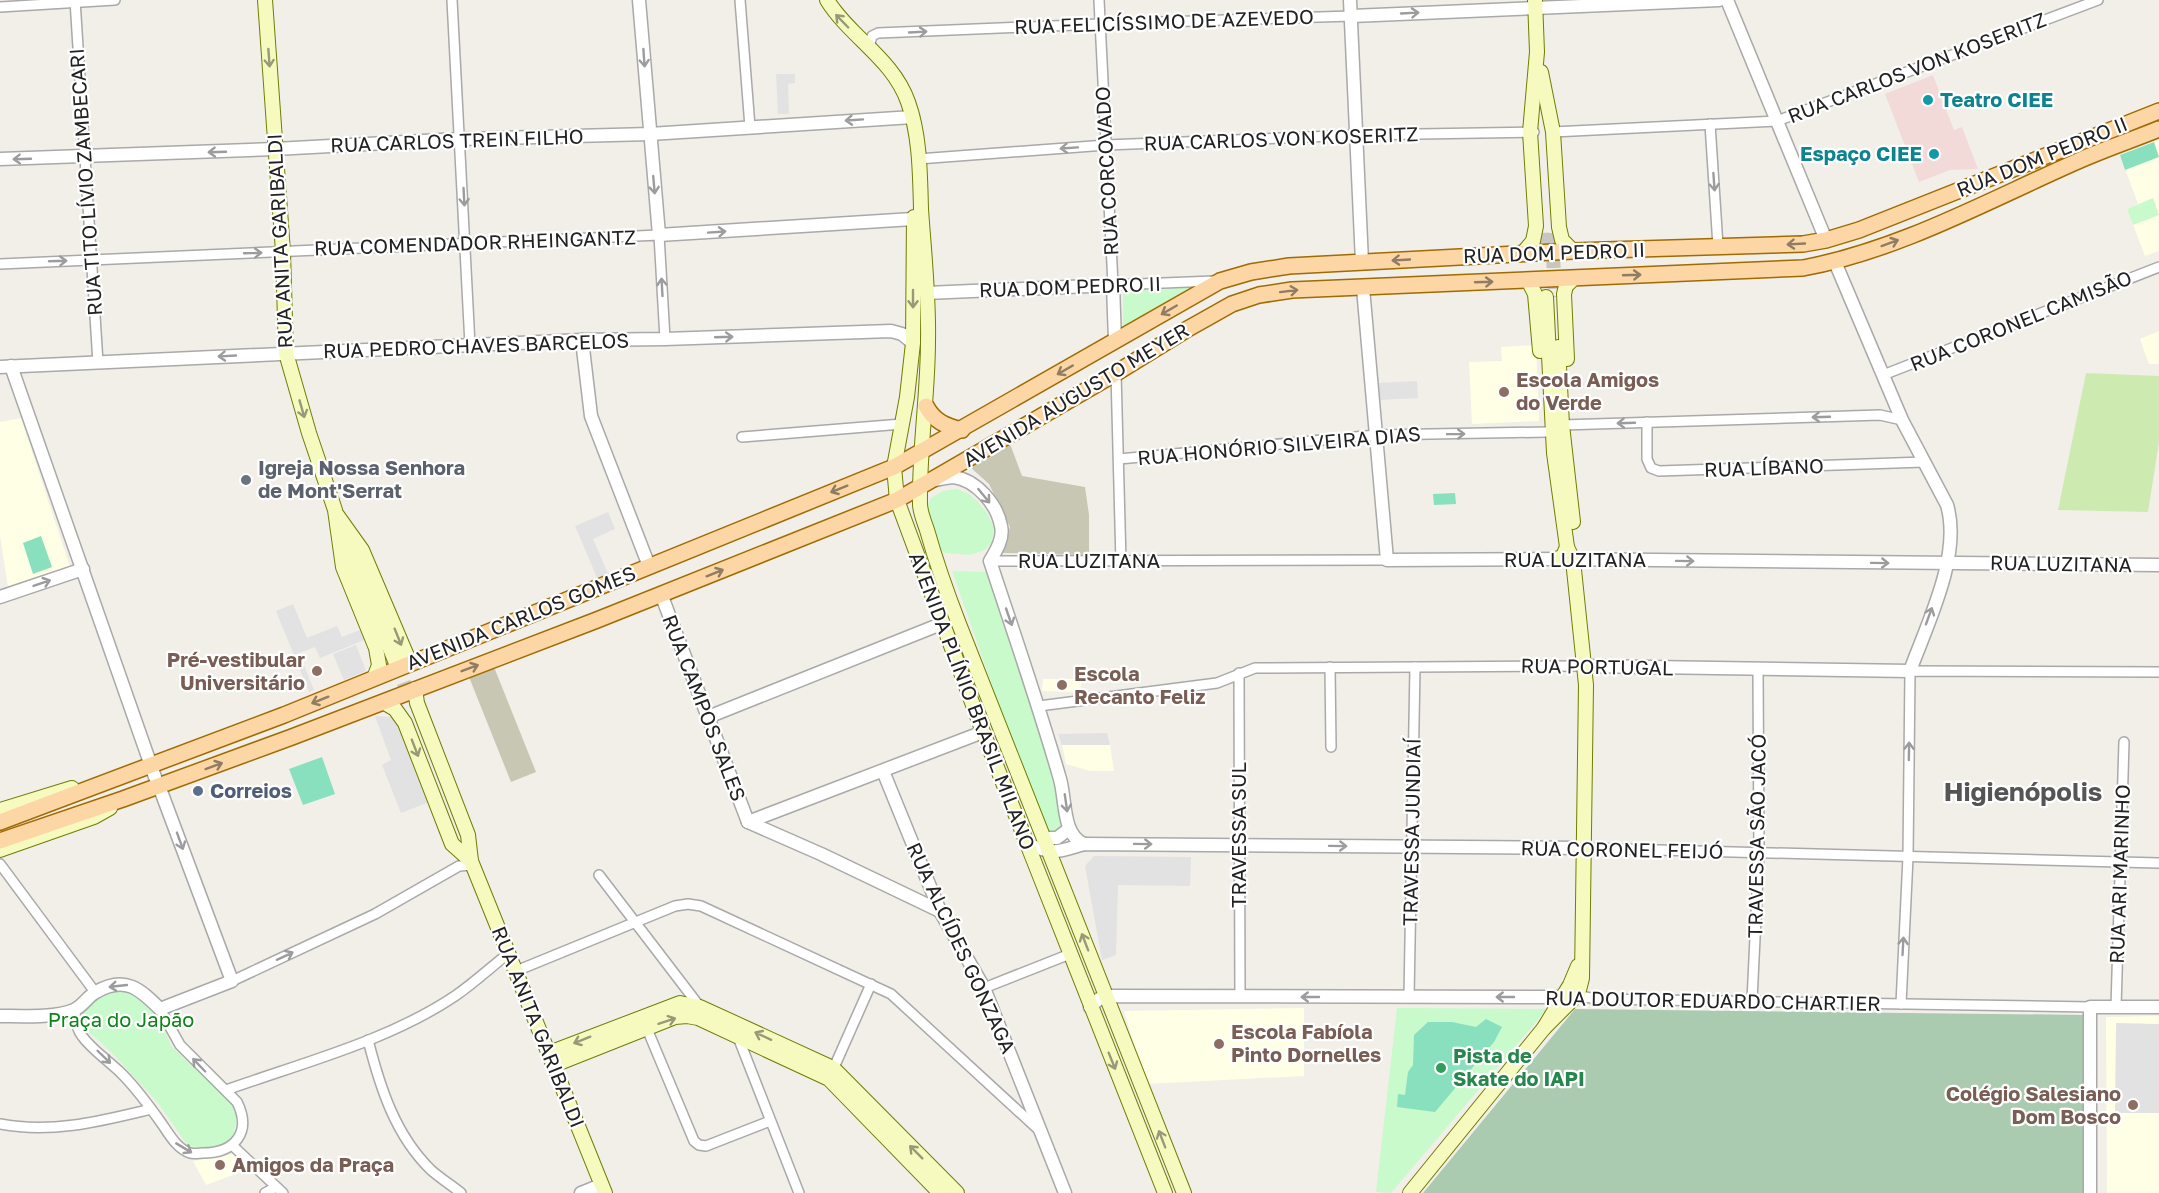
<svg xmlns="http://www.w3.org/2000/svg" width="2159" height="1193" font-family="'Golos Text',sans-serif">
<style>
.commercial{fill:#f2dad9}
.education{fill:#ffffe5}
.construction{fill:#c7c7b4}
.grass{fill:#cdebb0}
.cemetery{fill:#aacbaf}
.park{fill:#c8facc}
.pitch{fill:#88e0be}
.parking{fill:#e2e2e2}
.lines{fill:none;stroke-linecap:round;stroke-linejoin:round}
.secondary-tunnel{stroke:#c8c6c1;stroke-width:14;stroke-dasharray:14 7;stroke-linecap:butt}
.minor-casing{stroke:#a9a9a9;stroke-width:12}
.tertiary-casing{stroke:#a9a9a9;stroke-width:15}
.secondary-casing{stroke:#707d05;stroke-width:16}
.primary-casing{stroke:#a06b00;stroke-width:18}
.minor{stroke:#fff;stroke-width:9}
.tertiary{stroke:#fff;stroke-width:12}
.secondary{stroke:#f7fabf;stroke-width:14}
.primary{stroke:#fcd6a4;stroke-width:15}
.oneway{stroke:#9c9c9c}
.oneway2{stroke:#979978}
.oneway3{stroke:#8f7c63}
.culture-dot{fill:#0f9aa8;stroke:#fff;stroke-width:2}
.education-dot{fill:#8d6e63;stroke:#fff;stroke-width:2}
.worship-dot{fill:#6b7280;stroke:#fff;stroke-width:2}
.service-dot{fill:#5c6f8a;stroke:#fff;stroke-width:2}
.leisure-dot{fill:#2e9e5b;stroke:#fff;stroke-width:2}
.labels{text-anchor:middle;stroke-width:4.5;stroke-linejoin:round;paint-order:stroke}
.street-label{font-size:20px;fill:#222;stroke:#fff}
.culture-label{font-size:20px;font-weight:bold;fill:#0d838f;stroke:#fff;text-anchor:start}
.education-label{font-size:20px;font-weight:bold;fill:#785e54;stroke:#fff;text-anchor:start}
.worship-label{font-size:20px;font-weight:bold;fill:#5b616d;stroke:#fff;text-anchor:start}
.service-label{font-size:20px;font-weight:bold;fill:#4e5e75;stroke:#fff;text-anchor:start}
.park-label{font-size:20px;fill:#0c8416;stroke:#fff}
.leisure-label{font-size:20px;font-weight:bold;fill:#27864d;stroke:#fff;text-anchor:start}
.district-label{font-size:26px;font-weight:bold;fill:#555;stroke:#fff}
</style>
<rect width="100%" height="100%" fill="#f2efe9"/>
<polygon class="commercial" points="1933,75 1954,130 1962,127 1978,169 1950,170 1919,182 1885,94"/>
<g class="education">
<polygon points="2159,140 2159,251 2145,256 2127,209 2138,204 2120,155"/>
<polygon points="2159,331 2159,364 2149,364 2140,339"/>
<polygon points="1536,345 1539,421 1472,424 1469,362 1502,361 1501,347"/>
<polygon points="21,418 70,567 8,587 0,536 0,422"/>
<polygon points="1043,679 1081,679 1081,692 1042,691"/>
<polygon points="1062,745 1110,745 1114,771 1090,771 1066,764"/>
<polygon points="1304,1008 1304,1076 1146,1084 1124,1011"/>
<polygon points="2159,1016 2159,1193 2107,1193 2106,1017"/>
<polygon points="233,1154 249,1169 206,1185 193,1161"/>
</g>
<g class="construction">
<polygon points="1010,444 1022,476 1085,487 1089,515 1089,555 1003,553 1010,527 989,484 970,467"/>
<polygon points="494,667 536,772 511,782 469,677"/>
</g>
<polygon class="grass" points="2086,373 2159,376 2159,442 2148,512 2058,510"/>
<polygon class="cemetery" points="1575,1009 2086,1015 2085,1193 1423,1193"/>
<g class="park">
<polygon points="2153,198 2159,215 2133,225 2127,209"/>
<polygon points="1190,286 1190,290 1131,327 1127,327 1123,324 1123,289"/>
<polygon points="957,489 969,494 978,502 987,513 994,528 992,542 985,550 970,555 945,553 938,548 927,506 931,498 943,491"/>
<polygon points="952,571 988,572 1060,795 1065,822 1058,833 1049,834 1042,828"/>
<polygon points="116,988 139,995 157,1015 172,1047 232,1104 237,1117 234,1133 228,1143 208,1148 188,1146 158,1103 115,1056 85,1028 81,1012 97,995"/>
<polygon points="1397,1008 1547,1009 1391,1193 1376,1192"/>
</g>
<g class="pitch">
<polygon points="2154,142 2159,157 2125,170 2120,155"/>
<polygon points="1455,493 1456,504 1434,505 1433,494"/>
<polygon points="41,536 52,567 33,574 23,543"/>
<polygon points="322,757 335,794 303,805 289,769"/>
<polygon points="1486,1019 1502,1027 1494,1042 1435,1112 1397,1107 1398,1094 1405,1095 1408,1072 1413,1065 1414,1035 1428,1022 1452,1022 1476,1027"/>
</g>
<g class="parking">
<polygon points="776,74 795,74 795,83 788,84 789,114 778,114"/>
<polygon points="1417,381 1418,398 1379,400 1378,383"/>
<polygon points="608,512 615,529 593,539 609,576 598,580 575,526"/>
<polygon points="293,604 307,638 337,626 342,637 365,628 369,638 320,658 315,647 299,653 314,690 309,692 276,611"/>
<polygon points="356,645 366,671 344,680 333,654"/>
<polygon points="375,716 393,717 403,726 432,801 401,813 382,765 391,760"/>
<polygon points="1107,733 1110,745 1062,745 1058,734"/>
<polygon points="1094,856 1191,857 1190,886 1118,885 1116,955 1102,960 1085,866"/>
<polygon points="2116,1023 2159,1024 2159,1113 2115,1113"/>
</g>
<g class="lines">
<g class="secondary-tunnel">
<polyline points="1542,233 1544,261"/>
<polyline points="1552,233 1555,297"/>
<polyline points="396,663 410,699"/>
</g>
<g class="minor-casing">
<g id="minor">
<polyline points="75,0 98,363"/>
<polyline points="452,0 470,345"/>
<polyline points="740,0 750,127"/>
<polyline points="1099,0 1113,285 1214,281"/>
<polyline points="0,7 115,0"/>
<polyline points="869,47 872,36 878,33 1100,24 1352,16"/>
<polyline points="1710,124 1718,246"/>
<polyline points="1553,132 1777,121 2098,0"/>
<polyline points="918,159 1106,145 1358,135 1534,132"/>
<polyline points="0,264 659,235 665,339"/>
<polyline points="1116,373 1121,562"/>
<polyline points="1883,375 2159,267"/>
<polyline points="1647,422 1647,459 1651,468 1659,471 1924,462"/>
<polyline points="1562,425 1880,415 1902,420"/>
<polyline points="742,437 902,424"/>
<polyline points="1119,459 1376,435 1547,432"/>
<polyline points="990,561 1387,560"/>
<polyline points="1330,667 1331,747"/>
<polyline points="1239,673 1240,997"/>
<polyline points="1039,706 1217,683 1255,668 1585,666"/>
<polyline points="1583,848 2159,863"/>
<polyline points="0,864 95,992"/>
<polyline points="599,875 700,1007"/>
<polyline points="516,971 675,906 688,904 701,906 891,994 1040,1131"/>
<polyline points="232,981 375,914 459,866 473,865"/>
<polyline points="984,988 1070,954"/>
<polyline points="1574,995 1597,999 2090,1007"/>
<polyline points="1409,997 1415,667"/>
<polyline points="1752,1001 1759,853 1758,670"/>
<polyline points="1901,1004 1908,857 1910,671 2159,672"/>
<polyline points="2116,1007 2124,742"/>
<path d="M75 1010C75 1019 76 1028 82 1036 92 1050 109 1061 122 1074 137 1089 150 1107 162 1124 169 1134 177 1149 190 1153 193 1154 200 1153 203 1153 235 1153 252 1132 237 1102L180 1045 160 1009"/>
<polyline points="645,1024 694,1141 699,1145 706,1146 770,1121"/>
<polyline points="738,1037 799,1193"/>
<path d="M368 1040C380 1087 395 1135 431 1170 440 1178 451 1185 461 1193"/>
<polyline points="832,1072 871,984"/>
<path d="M226 1090C302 1063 388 1041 455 996 474 983 491 967 509 953"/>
<path d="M0 1124C52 1134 101 1121 151 1109"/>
<polyline points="233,1146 283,1193"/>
<polyline points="265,1193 276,1187"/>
</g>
</g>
<g class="tertiary-casing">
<g id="tertiary">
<polyline points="639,0 659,235 913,219"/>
<polyline points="1350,0 1362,262"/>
<polyline points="1727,0 1826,240"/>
<polyline points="1352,16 1719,0"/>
<polyline points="0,159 275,149 460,139 650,134 913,117"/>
<polyline points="1363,288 1387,560 1557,559 2159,565"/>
<polyline points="926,293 1113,285 1115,341"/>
<polyline points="582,340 591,416 649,566"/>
<polyline points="11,366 155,777"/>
<polyline points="0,367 582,340 665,339 891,331 902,334 913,343"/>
<path d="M935 480C941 479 948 477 954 477 976 480 997 504 1001 526 1004 538 996 551 990 561 1014 634 1039 706 1060 779 1066 800 1062 835 1084 844"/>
<polyline points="661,594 748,822"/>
<polyline points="0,597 83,569"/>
<path d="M1585 666 1910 671C1927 624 1962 555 1947 505L1902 420 1835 262"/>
<polyline points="708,717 941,624"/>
<polyline points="883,771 940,911 984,988 1065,1193"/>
<polyline points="748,822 983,732"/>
<polyline points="748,822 821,854 940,911"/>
<polyline points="1044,838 1057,838 1069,829"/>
<path d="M1027 844C1054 855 1058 852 1084 844L1583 848"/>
<polyline points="1090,1007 1099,999 1106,996 1563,997"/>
<path d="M0 1016C20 1016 56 1018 74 1010 83 1006 88 996 96 992 125 975 140 989 160 1009L232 981 159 786"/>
<polyline points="581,1193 601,1185"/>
<polyline points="2090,1193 2090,1007 2159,1007"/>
</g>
</g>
<g class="secondary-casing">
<g id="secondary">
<polyline points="265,0 283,252 286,353 309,433 335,510 343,567 376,648 379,665 374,678"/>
<path d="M827 0C850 37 893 59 908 102 920 135 920 174 921 209 924 253 929 297 928 341 928 395 919 449 920 504 920 512 924 521 927 530 936 562 947 593 959 624L1184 1193"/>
<polyline points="1541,72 1553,132 1559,227 1562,240 1573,251"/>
<polyline points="914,217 913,343 907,397 894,467 897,500 983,732 1165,1193"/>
<polyline points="1522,254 1533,241 1536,226 1530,132 1537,52 1535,0"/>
<polyline points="1528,280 1535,294 1540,351"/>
<polyline points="1558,347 1562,425 1573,522"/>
<polyline points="1567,359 1564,294 1566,286 1574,278"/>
<polyline points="337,515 362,550 410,663"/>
<polyline points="344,535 396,663"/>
<polyline points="1557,559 1563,556 1567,547"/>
<polyline points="415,689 417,703 468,835 471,861 605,1193"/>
<polyline points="383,702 395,709 405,723 452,844 471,861"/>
<polyline points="0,810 72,788"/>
<polyline points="0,850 94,817 110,808"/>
<polyline points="1544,1028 1578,994 1582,978 1586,685 1573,560 1567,547 1554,453 1546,297"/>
<polyline points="549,1053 680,1003 700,1007 833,1068 957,1193"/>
<polyline points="554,1065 675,1017 687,1016 698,1018 829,1079 940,1193"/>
<polyline points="1410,1193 1544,1028 1570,985 1578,966"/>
</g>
</g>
<g class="primary-casing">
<g id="primary">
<path d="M926 406C934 421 945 426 962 430"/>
<polyline points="0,822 284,715 894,467 1220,281 1251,272 1289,266 1573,251 1803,244 1826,240 1859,230 2159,111"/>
<path d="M0 841 123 799 292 737 597 620 897 500 1116 373 1184 331 1232 304 1259 295 1292 290 1803 268C1900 250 1989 200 2078 161 2105 149 2132 140 2159 129"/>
</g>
</g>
<use href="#minor" class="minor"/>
<use href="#tertiary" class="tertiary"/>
<use href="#secondary" class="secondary"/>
<use href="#primary" class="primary"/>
</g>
<defs><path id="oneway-shaft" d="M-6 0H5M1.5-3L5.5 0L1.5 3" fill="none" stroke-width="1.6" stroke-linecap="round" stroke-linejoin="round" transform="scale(1.5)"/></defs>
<g class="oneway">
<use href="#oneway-shaft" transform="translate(1410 13) rotate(-3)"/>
<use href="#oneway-shaft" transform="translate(918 32) rotate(-3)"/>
<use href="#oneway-shaft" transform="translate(644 58) rotate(86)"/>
<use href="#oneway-shaft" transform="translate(854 120) rotate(176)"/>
<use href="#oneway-shaft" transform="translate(1069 148) rotate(176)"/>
<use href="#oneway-shaft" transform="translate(217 152) rotate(178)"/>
<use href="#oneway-shaft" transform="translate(22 159) rotate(178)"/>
<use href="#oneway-shaft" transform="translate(1714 182) rotate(86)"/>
<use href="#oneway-shaft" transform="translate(654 185) rotate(85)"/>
<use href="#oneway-shaft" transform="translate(464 197) rotate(87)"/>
<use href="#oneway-shaft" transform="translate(717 232) rotate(-4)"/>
<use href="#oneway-shaft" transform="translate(253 253) rotate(-2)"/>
<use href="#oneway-shaft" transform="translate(58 261) rotate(-2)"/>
<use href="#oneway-shaft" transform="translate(662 287) rotate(-93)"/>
<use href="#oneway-shaft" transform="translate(724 337) rotate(-2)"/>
<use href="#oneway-shaft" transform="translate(227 356) rotate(177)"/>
<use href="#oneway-shaft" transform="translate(1821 417) rotate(178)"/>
<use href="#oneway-shaft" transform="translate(1626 423) rotate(178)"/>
<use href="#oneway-shaft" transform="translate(1456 434) rotate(-1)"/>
<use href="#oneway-shaft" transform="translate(984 496) rotate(51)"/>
<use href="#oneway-shaft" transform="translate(1685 561) rotate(1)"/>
<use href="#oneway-shaft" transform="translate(1880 563) rotate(1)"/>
<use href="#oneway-shaft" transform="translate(42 583) rotate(-19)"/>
<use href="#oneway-shaft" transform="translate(1929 616) rotate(-70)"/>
<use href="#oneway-shaft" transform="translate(1009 617) rotate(71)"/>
<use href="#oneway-shaft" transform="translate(1909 751) rotate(-89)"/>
<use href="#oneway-shaft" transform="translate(1066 803) rotate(82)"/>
<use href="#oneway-shaft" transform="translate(180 841) rotate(70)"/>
<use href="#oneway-shaft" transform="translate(1143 844) rotate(1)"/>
<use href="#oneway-shaft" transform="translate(1338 846) rotate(1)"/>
<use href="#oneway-shaft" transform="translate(1903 946) rotate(-87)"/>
<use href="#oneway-shaft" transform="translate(285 956) rotate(-25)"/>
<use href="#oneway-shaft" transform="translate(118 986) rotate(174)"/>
<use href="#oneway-shaft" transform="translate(1310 997) rotate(-180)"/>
<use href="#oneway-shaft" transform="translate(1505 997) rotate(-180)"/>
<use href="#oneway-shaft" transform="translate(104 1057) rotate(44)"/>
<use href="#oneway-shaft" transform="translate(199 1065) rotate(-134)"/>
<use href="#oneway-shaft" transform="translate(184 1148) rotate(31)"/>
</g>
<g class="oneway2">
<use href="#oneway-shaft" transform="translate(842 21) rotate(-134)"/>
<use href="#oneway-shaft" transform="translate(269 58) rotate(86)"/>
<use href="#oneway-shaft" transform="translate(913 299) rotate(90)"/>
<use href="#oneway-shaft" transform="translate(302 409) rotate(74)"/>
<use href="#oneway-shaft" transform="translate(398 637) rotate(68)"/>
<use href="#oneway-shaft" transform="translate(415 748) rotate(69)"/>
<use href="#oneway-shaft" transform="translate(1085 942) rotate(-111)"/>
<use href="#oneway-shaft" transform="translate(667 1021) rotate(-18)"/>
<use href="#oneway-shaft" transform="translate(763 1036) rotate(-155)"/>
<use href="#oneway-shaft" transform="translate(582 1040) rotate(158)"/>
<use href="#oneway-shaft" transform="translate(1112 1061) rotate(68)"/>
<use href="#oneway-shaft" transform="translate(1162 1139) rotate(-111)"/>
<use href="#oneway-shaft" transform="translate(916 1152) rotate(-135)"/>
</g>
<g class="oneway3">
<use href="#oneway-shaft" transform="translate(1890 243) rotate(-20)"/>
<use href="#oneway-shaft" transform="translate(1796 244) rotate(177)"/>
<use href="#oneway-shaft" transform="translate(1401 260) rotate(177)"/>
<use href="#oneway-shaft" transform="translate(1632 275) rotate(-2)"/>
<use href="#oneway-shaft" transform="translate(1484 282) rotate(-2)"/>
<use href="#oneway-shaft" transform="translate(1289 291) rotate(-7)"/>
<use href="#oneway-shaft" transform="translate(1169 310) rotate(150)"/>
<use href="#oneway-shaft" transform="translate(1065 370) rotate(150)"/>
<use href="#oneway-shaft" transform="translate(839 489) rotate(158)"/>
<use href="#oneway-shaft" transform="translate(715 573) rotate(-22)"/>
<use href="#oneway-shaft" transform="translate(470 668) rotate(-21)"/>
<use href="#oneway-shaft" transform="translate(320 700) rotate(158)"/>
<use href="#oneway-shaft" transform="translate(214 766) rotate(-20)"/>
</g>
<g class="culture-dot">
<circle cx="1928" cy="100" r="6"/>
<circle cx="1934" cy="154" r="6"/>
</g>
<g class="education-dot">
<circle cx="1504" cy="392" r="6"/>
<circle cx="317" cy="671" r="6"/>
<circle cx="1062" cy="685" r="6"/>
<circle cx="1219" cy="1044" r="6"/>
<circle cx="2133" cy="1105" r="6"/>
<circle cx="220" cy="1165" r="6"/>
</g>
<circle class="worship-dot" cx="246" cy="480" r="6"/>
<circle class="service-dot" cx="198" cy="791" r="6"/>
<circle class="leisure-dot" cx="1441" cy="1068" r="6"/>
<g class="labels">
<g class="street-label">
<text transform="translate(1164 22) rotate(-2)" y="7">RUA FELICÍSSIMO DE AZEVEDO</text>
<text transform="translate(1917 68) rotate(-21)" y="7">RUA CARLOS VON KOSERITZ</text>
<text transform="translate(1281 139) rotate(-2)" y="7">RUA CARLOS VON KOSERITZ</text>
<text transform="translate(457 141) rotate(-2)" y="7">RUA CARLOS TREIN FILHO</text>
<text transform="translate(2042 157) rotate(-22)" y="7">RUA DOM PEDRO II</text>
<text transform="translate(1107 171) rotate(-93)" y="7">RUA CORCOVADO</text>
<text transform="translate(86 182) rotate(-94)" y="7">RUA TITO LÍVIO ZAMBECARI</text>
<text transform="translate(280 241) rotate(-93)" y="7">RUA ANITA GARIBALDI</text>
<text transform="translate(475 243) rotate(-2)" y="7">RUA COMENDADOR RHEINGANTZ</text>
<text transform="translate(1554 253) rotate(-2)" y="7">RUA DOM PEDRO II</text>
<text transform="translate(1070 287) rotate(-2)" y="7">RUA DOM PEDRO II</text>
<text transform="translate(2021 321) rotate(-22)" y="7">RUA CORONEL CAMISÃO</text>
<text transform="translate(476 346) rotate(-2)" y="7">RUA PEDRO CHAVES BARCELOS</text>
<text transform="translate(1076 395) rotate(-31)" y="7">AVENIDA AUGUSTO MEYER</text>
<text transform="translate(1279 446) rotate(-5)" y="7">RUA HONÓRIO SILVEIRA DIAS</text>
<text transform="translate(1764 468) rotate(-2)" y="7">RUA LÍBANO</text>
<text x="1575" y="567">RUA LUZITANA</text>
<text x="1089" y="568">RUA LUZITANA</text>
<text transform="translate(2061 564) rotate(1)" y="7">RUA LUZITANA</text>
<text transform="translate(521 618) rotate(-22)" y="7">AVENIDA CARLOS GOMES</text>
<text transform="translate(1597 667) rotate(1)" y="7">RUA PORTUGAL</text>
<text transform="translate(972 701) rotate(69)" y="7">AVENIDA PLÍNIO BRASIL MILANO</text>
<text transform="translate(704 708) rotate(69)" y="7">RUA CAMPOS SALES</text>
<text transform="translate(1412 832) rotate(-89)" y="7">TRAVESSA JUNDIAÍ</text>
<text transform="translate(1239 835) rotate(-90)" y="7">TRAVESSA SUL</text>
<text transform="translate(1757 836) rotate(-89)" y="7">TRAVESSA SÃO JACÓ</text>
<text transform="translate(1622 850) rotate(1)" y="7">RUA CORONEL FEIJÓ</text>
<text transform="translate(2120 874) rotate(-88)" y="7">RUA ARI MARINHO</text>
<text transform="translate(961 948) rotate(65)" y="7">RUA ALCÍDES GONZAGA</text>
<text transform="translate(1713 1001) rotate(1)" y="7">RUA DOUTOR EDUARDO CHARTIER</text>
<text transform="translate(538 1027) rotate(68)" y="7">RUA ANITA GARIBALDI</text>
</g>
<g class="culture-label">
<text x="1940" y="107">Teatro CIEE</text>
<text x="1922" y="161" text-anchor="end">Espaço CIEE</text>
</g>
<g class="education-label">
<text x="1516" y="387">Escola Amigos<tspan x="1516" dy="23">do Verde</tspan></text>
<text x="305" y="667" text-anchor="end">Pré-vestibular<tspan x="305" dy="23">Universitário</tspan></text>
<text x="1074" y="681">Escola<tspan x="1074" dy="23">Recanto Feliz</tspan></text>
<text x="1231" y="1039">Escola Fabíola<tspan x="1231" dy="23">Pinto Dornelles</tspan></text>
<text x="2121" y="1101" text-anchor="end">Colégio Salesiano<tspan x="2121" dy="23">Dom Bosco</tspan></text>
<text x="232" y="1172">Amigos da Praça</text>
</g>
<g class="worship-label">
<text x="258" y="475">Igreja Nossa Senhora<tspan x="258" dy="23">de Mont'Serrat</tspan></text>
</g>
<g class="service-label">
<text x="210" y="798">Correios</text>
</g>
<g class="park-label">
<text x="121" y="1027">Praça do Japão</text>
</g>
<g class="leisure-label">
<text x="1453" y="1063">Pista de<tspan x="1453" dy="23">Skate do IAPI</tspan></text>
</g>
<g class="district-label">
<text x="2023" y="801">Higienópolis</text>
</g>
</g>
</svg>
